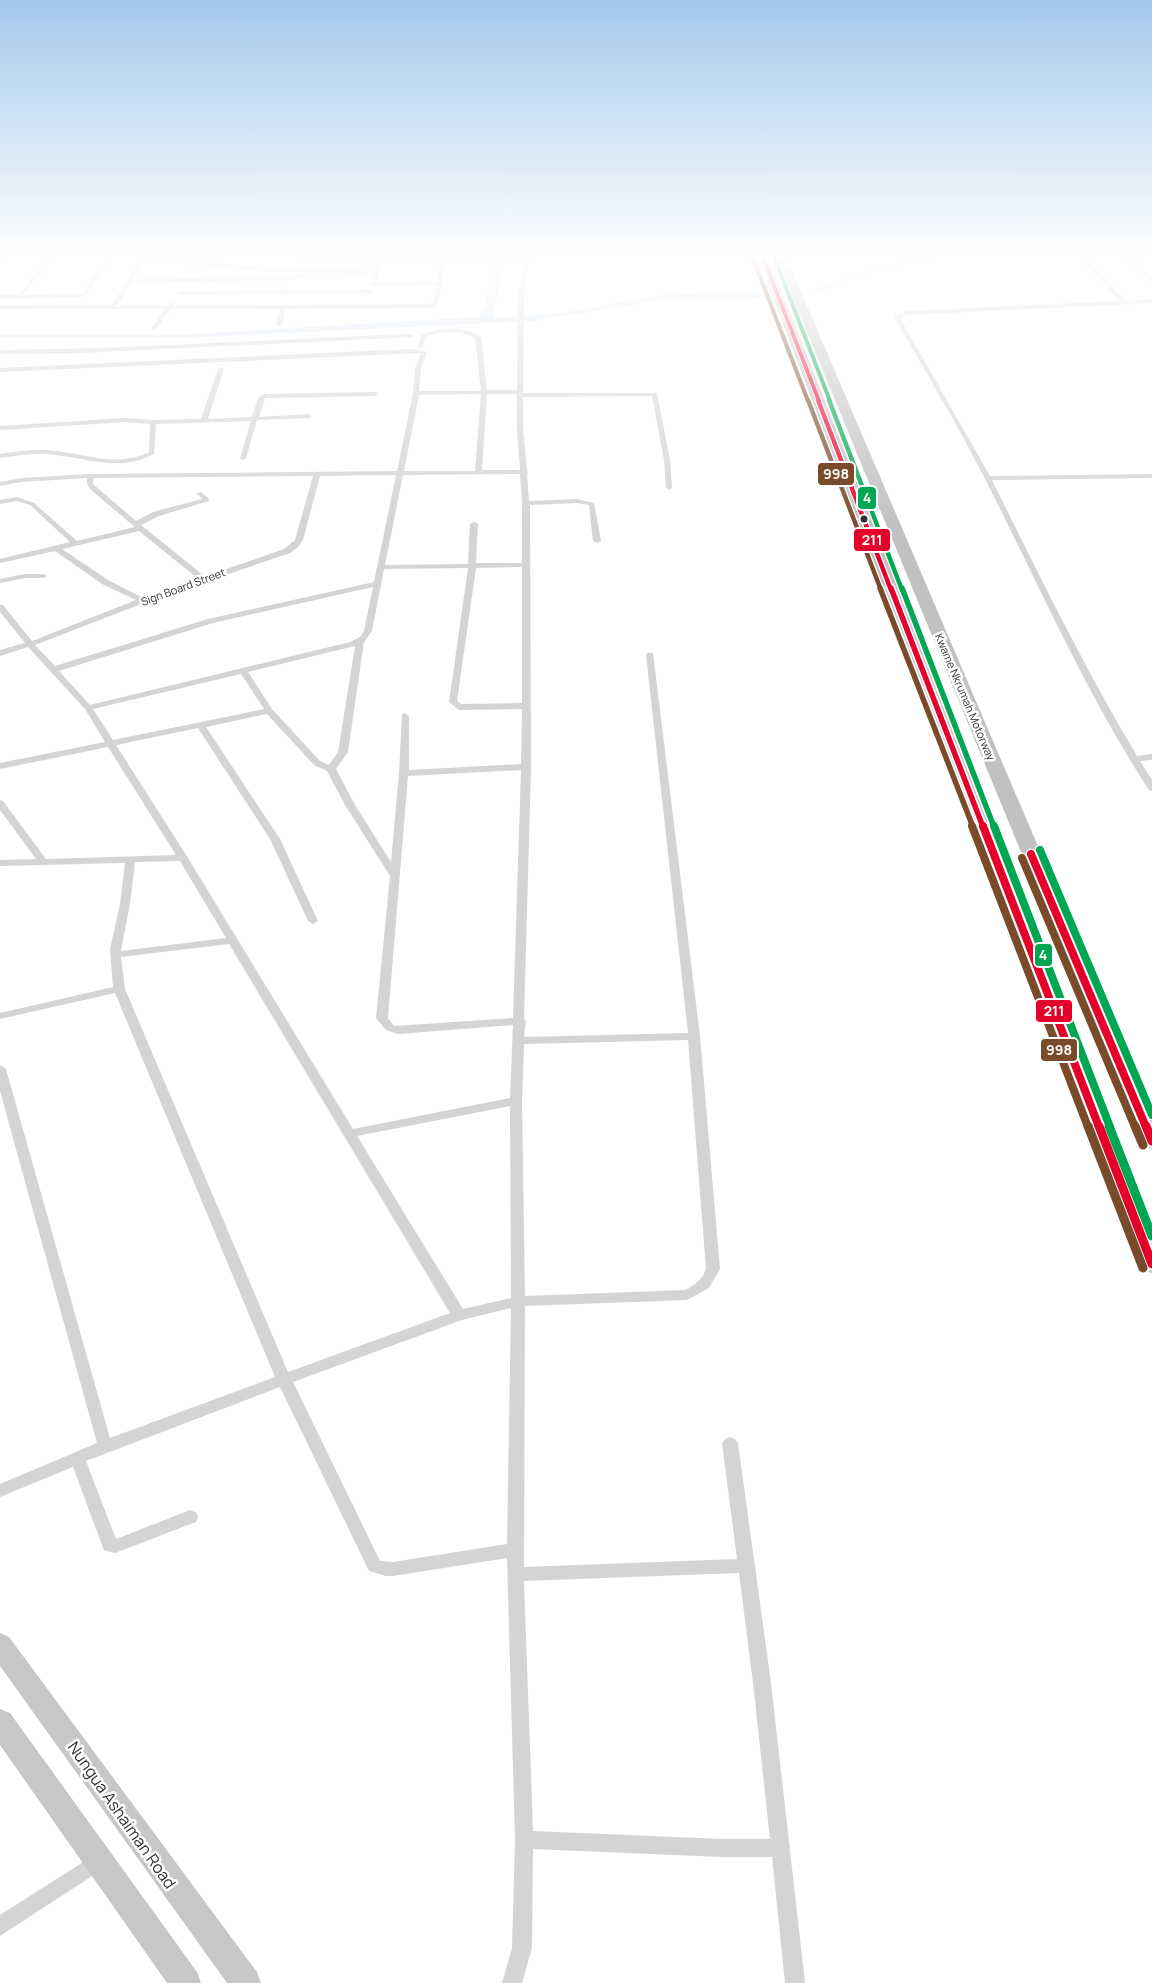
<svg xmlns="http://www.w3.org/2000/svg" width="1152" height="1983" font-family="Manrope,sans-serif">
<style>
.water{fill:#dae5f2}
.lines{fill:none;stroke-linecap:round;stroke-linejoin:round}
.stream{stroke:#dae5f2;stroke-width:2}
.minor{fill:#d4d4d4;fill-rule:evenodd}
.tertiary{fill:#d4d4d4;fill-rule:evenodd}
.primary{fill:#c7c7c7;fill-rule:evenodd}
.motorway{fill:#c1c1c1;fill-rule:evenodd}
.bus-1-far4-casing{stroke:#fff;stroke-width:5.5}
.bus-1-far3-casing{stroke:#fff;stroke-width:7}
.bus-1-far2-casing{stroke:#fff;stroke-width:9}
.bus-1-far1-casing{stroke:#fff;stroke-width:11}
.bus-1-casing{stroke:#fff;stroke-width:13}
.bus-2-far4-casing{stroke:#fff;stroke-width:5.5}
.bus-2-far3-casing{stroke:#fff;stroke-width:7}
.bus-2-far2-casing{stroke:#fff;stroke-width:9}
.bus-2-far1-casing{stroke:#fff;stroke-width:11}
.bus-2-casing{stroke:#fff;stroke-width:13}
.bus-3-far4-casing{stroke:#fff;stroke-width:5.5}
.bus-3-far3-casing{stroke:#fff;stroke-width:7}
.bus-3-far2-casing{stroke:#fff;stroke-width:9}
.bus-3-far1-casing{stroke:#fff;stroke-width:11}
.bus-3-casing{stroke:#fff;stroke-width:13}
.bus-1-far4{stroke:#e4002b;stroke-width:4}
.bus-1-far3{stroke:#e4002b;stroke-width:4.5}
.bus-1-far2{stroke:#e4002b;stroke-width:5.5}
.bus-1-far1{stroke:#e4002b;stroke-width:8}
.bus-1{stroke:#e4002b;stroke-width:9}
.bus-2-far4{stroke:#7a4b2a;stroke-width:4}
.bus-2-far3{stroke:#7a4b2a;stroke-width:4.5}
.bus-2-far2{stroke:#7a4b2a;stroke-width:5.5}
.bus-2-far1{stroke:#7a4b2a;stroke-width:8}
.bus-2{stroke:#7a4b2a;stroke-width:9}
.bus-3-far4{stroke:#00a651;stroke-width:4}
.bus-3-far3{stroke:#00a651;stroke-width:4.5}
.bus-3-far2{stroke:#00a651;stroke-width:5.5}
.bus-3-far1{stroke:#00a651;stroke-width:8}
.bus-3{stroke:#00a651;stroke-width:9}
.bus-dot{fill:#2f2f2f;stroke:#fff;stroke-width:2}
.labels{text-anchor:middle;stroke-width:5;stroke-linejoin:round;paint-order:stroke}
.far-street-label{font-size:11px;fill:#2f2f2f;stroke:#fff}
.near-street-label{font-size:16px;fill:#2f2f2f;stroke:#fff}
.line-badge{stroke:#fff;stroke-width:2}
.badge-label{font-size:14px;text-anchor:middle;font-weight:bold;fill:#fff}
</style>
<rect width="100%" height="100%" fill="#fff"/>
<path class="water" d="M492 252H499C499 266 499 280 498 293 497 302 493 308 494 318L561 313 663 295 770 291 772 298 667 299 533 321 182 338H0V334L175 335 479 317 486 307Z"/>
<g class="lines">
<polyline class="stream" points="766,294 809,294 865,272 948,252"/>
<g class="minor">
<polygon points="8,252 13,252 0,264 0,260"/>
<polygon points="54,252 58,252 23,295 79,294 82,293 111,252 115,252 86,295 82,297 0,299 0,295 18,295"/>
<polygon points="146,252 150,252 147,258 274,268 374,271 379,256 381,255 383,256 377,280 374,282 371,280 373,274 274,272 145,261 133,279 292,276 305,274 308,276 292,280 131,283 117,306 168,306 172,302 175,304 173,306 430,304 433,303 436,285 373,286 370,284 373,282 437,281 441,256 443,255 445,256 438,305 431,308 285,309 282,325 279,327 276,325 280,309 171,309 154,331 151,329 165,309 0,309 0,305 111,306"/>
<path d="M1074 252H1079L1126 301 1152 299V303L907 315 900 318 990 476 1152 474V478L992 480C1038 573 1084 667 1137 756L1152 754V760L1140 761 1152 780V791L1149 790C1086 694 1038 583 985 479 957 424 925 371 894 317L906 311 1120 301Z"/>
<polygon points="1152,253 1152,255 1129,260 1152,278 1152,282 1123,259"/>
<path d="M527 254 529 255 524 300 523 393H657L670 460 672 488 669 490 666 488 664 460 652 396 523 397V430L527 470 528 472 527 474 529 501 577 499 594 503 601 541 597 543 593 541 589 505 577 503 530 505 531 767 524 1019 526 1021 524 1037 688 1033 646 655 647 653H653L700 1036 720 1269 709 1288 687 1300 525 1306 524 1567 737 1559 722 1443 725 1439 730 1437 735 1439 738 1443 771 1683 805 1983H785L772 1857H721L533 1849 532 1948 522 1983H502L512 1948 515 1840 507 1558 393 1576H386L369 1571 280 1387 86 1461 116 1539 190 1510 196 1512 198 1517 196 1522 115 1553 104 1550 102 1545 73 1467 0 1497V1484L97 1443 0 1091V1065L6 1069 110 1438 275 1377 115 993 0 1019V1013L113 987 110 949 120 904 125 863 0 866V860L36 859 0 810V800L3 801 46 859 176 855 108 747 0 769V763L105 742 85 709 28 647 0 656V650L25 643 0 612V605H3L32 641 136 600 102 584 55 551 0 563V559L70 542 30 505 17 501 0 504V500L17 497 34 503 77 541 135 527 91 490 87 484V478L21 482 0 486V482L21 478 91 474 397 471 413 393 415 369 421 353 0 372V368L412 349 427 352 421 369 419 391H481L475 338C463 331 439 331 426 337L422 348 417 347 422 335C437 327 467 326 481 337L487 390H517L518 300 525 255ZM481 394 475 471H404L419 395ZM487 394H517V430L520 470H482ZM520 474 522 503V563H476L478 524 474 522 470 524 468 564 385 565 403 475ZM396 475 374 582 208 619 55 666 35 645 203 580 220 577 290 553 298 547 303 540 320 476ZM313 476 295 540 284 549 215 573 203 575 141 525 159 516 209 501V499L201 492 196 493 202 499 153 512 136 521 93 484 94 478ZM139 531 196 577 143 598 108 580 62 549ZM522 567V703L461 704 457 701 476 568ZM468 568 449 702 459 710 522 709 521 764 409 770V716L405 713 402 714 399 773 391 862 355 805 336 769 348 752 364 642 372 631 384 569ZM373 587 364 631 360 637 350 642 90 705 59 671 213 623ZM355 646 338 752 329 765 320 761 272 709 248 672ZM241 674 264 709 113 740 93 709ZM267 714 314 765 327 771 345 805 390 876 376 1018 386 1030 398 1034 513 1025 510 1098 353 1129 188 858 116 745 198 728 270 839 308 921 313 924 318 921 280 839 206 727ZM521 770 513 1018 394 1026 388 1018 408 776ZM180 861 226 938 121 951 130 904 135 862ZM229 944 450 1313 288 1372 125 989 121 957ZM688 1040 706 1269C702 1280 695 1285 685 1290L525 1296 522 1101 524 1044ZM510 1106 511 1298 463 1309 357 1136ZM511 1308 507 1544 393 1562 380 1561 293 1382 462 1320ZM739 1573 753 1683 770 1839H721L533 1831 524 1581Z"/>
<polygon points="370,290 372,293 180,295 177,293 180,291"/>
<path d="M412 334 414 337 79 353 0 354V350C137 349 275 339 412 334Z"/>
<path d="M221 367 224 369 208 419 252 417 258 398 264 394 375 392 378 394 375 396 265 398 259 417 309 414 312 416 309 418 257 420 246 458 243 460 240 458 251 421 156 424 154 454C119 473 84 457 47 454 31 453 16 456 0 458V454C15 452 31 449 46 450 81 452 116 469 149 452L150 424 126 422 0 430V426L126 418 153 420 201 419 218 369Z"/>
<polygon points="25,574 43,574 47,576 43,578 25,578 0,583 0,579"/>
<polygon points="99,1852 106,1855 108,1861 106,1867 0,1936 0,1915"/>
</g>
<path class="tertiary" d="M260 252 395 255 530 252V255L527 257C453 259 379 260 305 257 294 256 269 257 260 252Z"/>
<g class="primary">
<polygon points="0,1633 9,1637 257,1972 261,1983 227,1983 0,1666"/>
<polygon points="0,1709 10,1713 197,1972 201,1983 167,1983 0,1745"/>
</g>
<g class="motorway">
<polygon points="756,252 766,252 1152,1231 1152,1273 1143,1270 1139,1264"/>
<polygon points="774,252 784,252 1152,1113 1152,1149 1144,1146 1140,1141"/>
</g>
<g class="bus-1-far4-casing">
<polyline id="bus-1-far4" points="761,252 819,401"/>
</g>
<g class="bus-1-far3-casing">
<polyline id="bus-1-far3" points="818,400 891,590"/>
</g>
<g class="bus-1-far2-casing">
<polyline id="bus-1-far2" points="891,588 983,827"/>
</g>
<g class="bus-1-far1-casing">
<g id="bus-1-far1">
<polyline points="983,826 1099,1127"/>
<polyline points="1031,854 1146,1127"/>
</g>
</g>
<g class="bus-1-casing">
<g id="bus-1">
<polyline points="1099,1126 1152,1264"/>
<polyline points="1146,1126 1152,1141"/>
</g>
</g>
<g class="bus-2-far4-casing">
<polyline id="bus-2-far4" points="752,256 808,401"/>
</g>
<g class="bus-2-far3-casing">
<polyline id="bus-2-far3" points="808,400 881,590"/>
</g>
<g class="bus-2-far2-casing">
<polyline id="bus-2-far2" points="880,588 973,827"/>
</g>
<g class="bus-2-far1-casing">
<g id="bus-2-far1">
<polyline points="972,826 1088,1127"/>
<polyline points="1022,858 1135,1127"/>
</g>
</g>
<g class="bus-2-casing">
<g id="bus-2">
<polyline points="1088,1126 1143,1268"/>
<polyline points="1135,1126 1143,1145"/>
</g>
</g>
<g class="bus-3-far4-casing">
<polyline id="bus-3-far4" points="772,252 830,401"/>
</g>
<g class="bus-3-far3-casing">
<polyline id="bus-3-far3" points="829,400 902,590"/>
</g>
<g class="bus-3-far2-casing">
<polyline id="bus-3-far2" points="902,588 994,827"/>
</g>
<g class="bus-3-far1-casing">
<g id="bus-3-far1">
<polyline points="994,826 1110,1127"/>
<polyline points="1040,850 1152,1115"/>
</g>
</g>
<g class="bus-3-casing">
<polyline id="bus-3" points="1109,1126 1152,1236"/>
</g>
<use href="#bus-1-far4" class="bus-1-far4"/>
<use href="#bus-1-far3" class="bus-1-far3"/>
<use href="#bus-1-far2" class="bus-1-far2"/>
<use href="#bus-1-far1" class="bus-1-far1"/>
<use href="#bus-1" class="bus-1"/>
<use href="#bus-2-far4" class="bus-2-far4"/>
<use href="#bus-2-far3" class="bus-2-far3"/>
<use href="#bus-2-far2" class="bus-2-far2"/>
<use href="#bus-2-far1" class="bus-2-far1"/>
<use href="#bus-2" class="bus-2"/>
<use href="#bus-3-far4" class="bus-3-far4"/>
<use href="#bus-3-far3" class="bus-3-far3"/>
<use href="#bus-3-far2" class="bus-3-far2"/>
<use href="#bus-3-far1" class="bus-3-far1"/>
<use href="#bus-3" class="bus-3"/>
</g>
<linearGradient id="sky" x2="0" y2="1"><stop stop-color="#a2c8ec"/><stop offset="0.48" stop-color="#fff"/><stop offset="1" stop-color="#fff" stop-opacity="0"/></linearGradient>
<rect width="1152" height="529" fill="url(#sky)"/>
<circle class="bus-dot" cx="864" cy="519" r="4.5"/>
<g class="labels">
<g class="far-street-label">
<text transform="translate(183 587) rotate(-20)" y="4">Sign Board Street</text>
<text transform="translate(965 697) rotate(67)" y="4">Kwame Nkrumah Motorway</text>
</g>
<g class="near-street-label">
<text transform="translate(122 1815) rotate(55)" y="6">Nungua Ashaiman Road</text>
</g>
</g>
<g class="line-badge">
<rect x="817" y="462" width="38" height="24" rx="5" fill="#7a4b2a"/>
<rect x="857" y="486" width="20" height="24" rx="5" fill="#00a651"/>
<rect x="853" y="528" width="38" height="24" rx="5" fill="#e4002b"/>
<rect x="1034" y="943" width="19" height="24" rx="5" fill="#00a651"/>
<rect x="1035" y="999" width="38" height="24" rx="5" fill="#e4002b"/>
<rect x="1040" y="1038" width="38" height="24" rx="5" fill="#7a4b2a"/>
</g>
<g class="badge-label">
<text x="836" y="479">998</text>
<text x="867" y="503">4</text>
<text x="872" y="545">211</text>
<text x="1043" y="960">4</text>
<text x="1054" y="1016">211</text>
<text x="1059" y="1055">998</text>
</g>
</svg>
